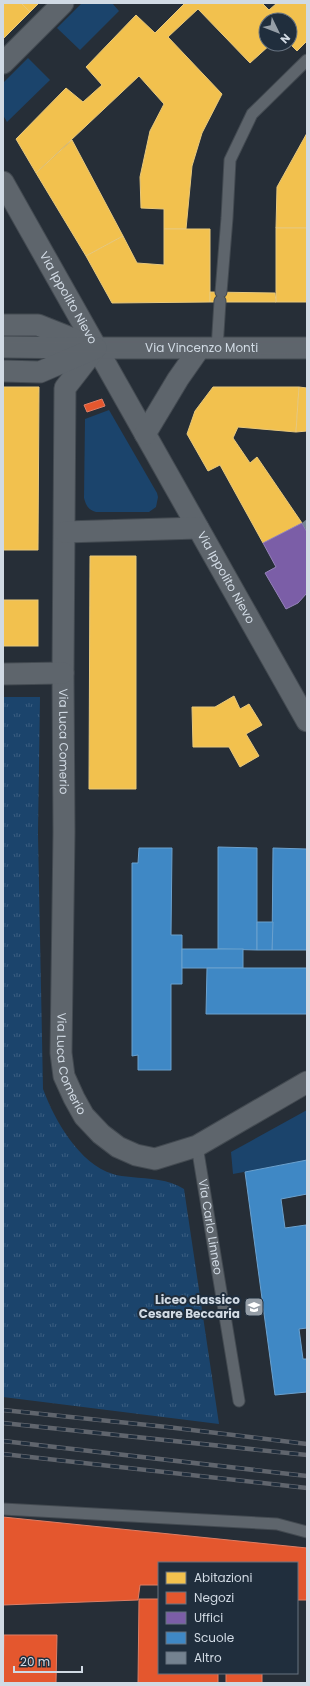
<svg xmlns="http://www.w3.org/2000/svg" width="310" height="1686" font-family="Poppins,sans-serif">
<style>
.grass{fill:#1b446c}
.park{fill:url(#park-tufts)}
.homes{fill:#f2c14e;stroke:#e8c87b}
.shops{fill:#e4572e;stroke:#de7e65}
.offices{fill:#7b5ea7;stroke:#9583b9}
.schools{fill:#3f88c5;stroke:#6ba1ce}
.building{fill:#748290}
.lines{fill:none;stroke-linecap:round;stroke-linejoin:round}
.service-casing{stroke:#434a51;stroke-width:13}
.minor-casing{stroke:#434a51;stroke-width:23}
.service{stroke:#5e656c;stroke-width:11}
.minor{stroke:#5e656c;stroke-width:21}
.tram{stroke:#60656d;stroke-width:1}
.rail-casing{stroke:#60656d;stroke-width:4.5}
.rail{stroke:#202e3d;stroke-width:3;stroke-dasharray:9;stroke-linecap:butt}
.labels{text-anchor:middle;stroke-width:4;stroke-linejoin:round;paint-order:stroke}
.street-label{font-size:12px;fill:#d1dae4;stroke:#202e3d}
.poi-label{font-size:12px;font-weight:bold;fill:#d1dae4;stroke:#202e3d;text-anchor:end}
</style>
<defs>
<pattern id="park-tufts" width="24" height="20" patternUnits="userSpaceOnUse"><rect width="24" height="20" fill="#1b446c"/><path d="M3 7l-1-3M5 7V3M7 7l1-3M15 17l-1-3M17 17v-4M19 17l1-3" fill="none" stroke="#3b5e81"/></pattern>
</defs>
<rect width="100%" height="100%" fill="#262e37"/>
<g class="grass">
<polygon points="82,3 112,3 119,11 80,50 57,28"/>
<polygon points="28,58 50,80 7,122 3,115 3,83"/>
<path d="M109 410 157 493 158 497 156 507 149 512H96C88 510 86 505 84 498L85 419Z"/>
<polygon points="307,1110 307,1160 233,1174 231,1152"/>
</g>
<path class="park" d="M3 697H40L38 834 43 1089C54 1119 79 1164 113 1174 118 1176 125 1176 131 1177 149 1179 169 1179 184 1189L219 1424 3 1397Z"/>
<g class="homes">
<polygon points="3,3 21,3 30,12 3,39"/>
<polygon points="21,3 39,3 30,12"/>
<polygon points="185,3 262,3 269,10 277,3 307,3 307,41 297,51 290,44 290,20 266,20 266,44 271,44 250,63 198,9 168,37 222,94 202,133 192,166 186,229 164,229 164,209 141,208 140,177 150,131 164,104 139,76 36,173 16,139 66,88 83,102 102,85 86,67 136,15 155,33"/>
<polygon points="307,133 307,228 276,228 277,187"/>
<polygon points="72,140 123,236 86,256 36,173"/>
<rect x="276" y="228" width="31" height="74"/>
<polygon points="164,229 210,229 210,302 112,303 86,256 123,236 137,263 164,265"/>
<polygon points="210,292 275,293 276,302 210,302"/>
<polygon points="3,387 39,387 38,550 3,550"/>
<polygon points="213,387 299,387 296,432 238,427 233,438 250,463 257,457 302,523 263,543 220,465 208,471 187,434 195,411"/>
<polygon points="299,387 307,388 307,431 296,432"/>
<polygon points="90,556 136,556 136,789 89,789"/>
<rect x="3" y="600" width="35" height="46"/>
<polygon points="234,696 240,709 249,704 262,725 246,734 259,756 240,767 229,747 193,747 192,707 215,707"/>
</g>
<g class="shops">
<polygon points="102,399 105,406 87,412 84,405"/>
<polygon points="3,1517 307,1548 307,1600 297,1600 297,1563 159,1563 159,1585 140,1585 138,1600 3,1605"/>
<polygon points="139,1599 159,1599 159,1673 218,1673 218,1683 138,1683"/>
<polygon points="4,1635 57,1635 56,1683 3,1683"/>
<rect x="226" y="1673" width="36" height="10"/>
</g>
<polygon class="offices" points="302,523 307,532 307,593 298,603 286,609 265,573 276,567 263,543"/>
<g class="schools">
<polygon points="218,847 257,848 257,950 218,949"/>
<polygon points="139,848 172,848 171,935 182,935 182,984 171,984 171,1070 138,1070 138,1055 132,1056 132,863 138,863"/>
<polygon points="273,848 307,849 307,950 272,950"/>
<polygon points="257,922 273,922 272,950 257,950"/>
<rect x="182" y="949" width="61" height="19"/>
<polygon points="207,968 307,968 307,1014 206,1014"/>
<polygon points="307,1160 307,1194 281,1199 285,1228 306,1225 307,1231 307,1328 299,1329 303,1359 307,1359 307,1392 275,1395 245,1172"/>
</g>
<polygon class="building" points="307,519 307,532 302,523"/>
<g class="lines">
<g class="service-casing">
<g id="service">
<polyline points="221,292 227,218 230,160 252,114 307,60"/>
<polyline points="217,349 220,301"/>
<path id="s1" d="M197 1146 239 1401"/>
<polyline points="3,1509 277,1524 307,1532"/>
</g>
</g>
<g class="minor-casing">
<g id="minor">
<polyline points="3,63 63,3"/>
<path id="s2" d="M3 182 307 721"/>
<path id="s3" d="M3 325H38L96 348H307"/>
<polyline points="3,347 84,348"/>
<path id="s4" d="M96 348 65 388 63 673 64 832 61 1053 64 1076 74 1098 84 1116 101 1134 118 1147 136 1155 155 1159 197 1146 307 1082"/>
<polyline points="3,371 40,372 96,348"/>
<polyline points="145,434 178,379 199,349"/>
<polyline points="65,532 198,528"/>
<polyline points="3,674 63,673"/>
</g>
</g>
<use href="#service" class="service"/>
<use href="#minor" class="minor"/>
<g class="tram">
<polyline points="3,343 108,342 307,342"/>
<polyline points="3,351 307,354"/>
</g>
<g class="rail-casing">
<g id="rail">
<polyline points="3,1410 167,1427 307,1444"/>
<polyline points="3,1423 307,1455"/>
<polyline points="3,1441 307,1476"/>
<polyline points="3,1454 307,1488"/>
</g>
</g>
<use href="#rail" class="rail"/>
</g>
<defs>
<g id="school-square" transform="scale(1)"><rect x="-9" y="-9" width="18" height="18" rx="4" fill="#959ea7" stroke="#202e3d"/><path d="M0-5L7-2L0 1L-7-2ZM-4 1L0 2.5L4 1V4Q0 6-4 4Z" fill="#fff"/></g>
</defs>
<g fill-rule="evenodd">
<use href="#school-square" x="254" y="1307"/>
</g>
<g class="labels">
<g class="street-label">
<text dy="4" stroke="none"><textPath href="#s2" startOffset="133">Via Ippolito Nievo</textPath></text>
<text dy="4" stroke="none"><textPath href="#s3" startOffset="203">Via Vincenzo Monti</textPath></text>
<text dy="4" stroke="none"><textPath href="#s2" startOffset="454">Via Ippolito Nievo</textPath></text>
<text dy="4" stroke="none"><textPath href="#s4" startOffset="404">Via Luca Comerio</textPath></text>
<text dy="4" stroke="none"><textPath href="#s4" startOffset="728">Via Luca Comerio</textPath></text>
<text dy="4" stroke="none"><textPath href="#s1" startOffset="82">Via Carlo Linneo</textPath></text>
</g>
<g class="poi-label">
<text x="240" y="1304">Liceo classico<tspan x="240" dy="14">Cesare Beccaria</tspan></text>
</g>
</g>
<rect width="310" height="1686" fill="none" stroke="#d1dae4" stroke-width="8"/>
<rect x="158" y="1562" width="140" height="112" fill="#202e3d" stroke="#677380"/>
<rect x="166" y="1572" width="20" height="12" fill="#f2c14e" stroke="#677380"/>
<text x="194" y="1582" font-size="12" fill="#d1dae4">Abitazioni</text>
<rect x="166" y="1592" width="20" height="12" fill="#e4572e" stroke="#677380"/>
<text x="194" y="1602" font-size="12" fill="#d1dae4">Negozi</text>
<rect x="166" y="1612" width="20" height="12" fill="#7b5ea7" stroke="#677380"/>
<text x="194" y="1622" font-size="12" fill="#d1dae4">Uffici</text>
<rect x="166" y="1632" width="20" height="12" fill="#3f88c5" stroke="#677380"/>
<text x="194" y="1642" font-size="12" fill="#d1dae4">Scuole</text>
<rect x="166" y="1652" width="20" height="12" fill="#748290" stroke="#677380"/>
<text x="194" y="1662" font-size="12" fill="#d1dae4">Altro</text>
<g transform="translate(278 32) rotate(133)"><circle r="19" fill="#202e3d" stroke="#677380"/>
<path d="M0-3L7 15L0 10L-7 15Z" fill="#959ea7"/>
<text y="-6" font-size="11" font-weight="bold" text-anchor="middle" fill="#d1dae4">N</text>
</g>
<path d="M14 1666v6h68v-6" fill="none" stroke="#d1dae4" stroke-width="2"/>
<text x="20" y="1666" font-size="12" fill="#d1dae4" stroke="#202e3d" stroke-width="3" paint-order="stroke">20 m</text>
</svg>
